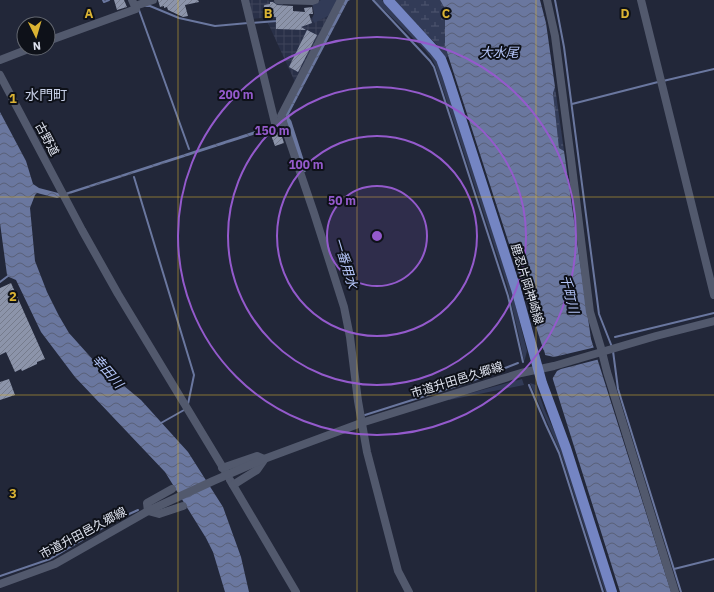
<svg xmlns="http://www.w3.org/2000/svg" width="714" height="592" font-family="'IBM Plex Sans','Noto Sans JP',sans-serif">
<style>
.industrial{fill:url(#industrial-grid)}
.grass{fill:#323b57}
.wetland{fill:url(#wetland-marsh)}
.water{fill:url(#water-waves)}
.pier{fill:#222739}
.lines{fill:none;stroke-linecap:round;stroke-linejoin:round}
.stream{stroke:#6a779f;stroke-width:2}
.canal{stroke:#6a779f;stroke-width:7}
.building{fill:url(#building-hatch)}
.minor{stroke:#52596d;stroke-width:8}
.major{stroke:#7485c3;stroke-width:10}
.grid{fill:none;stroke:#dab333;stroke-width:1;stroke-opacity:0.55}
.ring{fill:none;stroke:#945acc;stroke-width:2}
.labels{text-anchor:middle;stroke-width:4;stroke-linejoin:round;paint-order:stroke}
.street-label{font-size:12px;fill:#e1e5f1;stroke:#0e1119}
.water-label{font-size:13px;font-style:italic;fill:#b5c6fa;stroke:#0e1119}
.quarter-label{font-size:14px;fill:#c8d0e7;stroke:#0e1119}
.grid-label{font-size:13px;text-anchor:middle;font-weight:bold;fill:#dab333;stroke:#0e1119;stroke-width:4;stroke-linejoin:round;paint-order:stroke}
.centre{fill:#945acc;stroke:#0e1119;stroke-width:2}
.ring-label{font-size:12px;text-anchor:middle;font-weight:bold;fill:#945acc;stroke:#0e1119;stroke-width:4;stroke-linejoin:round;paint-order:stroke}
</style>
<defs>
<pattern id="industrial-grid" width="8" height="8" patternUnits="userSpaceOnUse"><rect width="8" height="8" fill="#293048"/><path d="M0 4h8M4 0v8" fill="none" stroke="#3e445a"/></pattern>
<pattern id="wetland-marsh" width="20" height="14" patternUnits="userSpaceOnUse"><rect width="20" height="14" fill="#323b57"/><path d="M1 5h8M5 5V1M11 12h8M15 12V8" fill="none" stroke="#4f5770"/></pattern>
<pattern id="water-waves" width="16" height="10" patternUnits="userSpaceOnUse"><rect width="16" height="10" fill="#6a779f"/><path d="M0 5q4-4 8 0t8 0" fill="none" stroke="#596078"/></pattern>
<pattern id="building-hatch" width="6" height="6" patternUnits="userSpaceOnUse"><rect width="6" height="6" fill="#8c94aa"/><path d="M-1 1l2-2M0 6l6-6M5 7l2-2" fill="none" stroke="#767c8d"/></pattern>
</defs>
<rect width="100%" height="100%" fill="#222739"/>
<g class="industrial">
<polygon points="247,0 265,0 283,2 283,10 289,19 261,18 251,19"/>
<polygon points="332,14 295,82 268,23 297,21 312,18 314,22"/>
</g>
<g class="grass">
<polygon points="321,0 339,0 332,14 314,23 312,18 314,14 312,3"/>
<polygon points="374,0 382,0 430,49 437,60 510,284 527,351 525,359 524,361 519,336 507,285 435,65 432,59 425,50"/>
<polygon points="522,379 524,385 449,400 449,399"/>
<polygon points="530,383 536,385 545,411 559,441 609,592 605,592 561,454"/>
</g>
<g class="wetland">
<polygon points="394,0 440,0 445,9 445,46 448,56 446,58 437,45"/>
<polygon points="555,87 564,151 559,148 553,93"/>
</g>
<g class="water">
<polygon points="344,0 350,0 348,1 289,114 290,123 57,198 37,193 35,195 30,208 35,261 47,292 59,316 69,333 95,362 141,400 188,452 223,507 241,557 249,592 225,592 213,552 206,538 165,472 75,377 41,332 16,280 9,277 7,275 0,223 0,112 26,161 33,184 39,188 62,194 286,121 285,114"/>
<polygon points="440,0 540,0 546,23 555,87 553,93 559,148 564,151 591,339 671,592 620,592 549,367 445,46 445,9"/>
</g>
<polygon class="pier" points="596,347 600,359 561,369 557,371 551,381 542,351 544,350 545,355 554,357"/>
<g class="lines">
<g class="stream">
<polyline points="103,0 104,2 109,0"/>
<polyline points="373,0 430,61 434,67 508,296 523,362"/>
<polyline points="555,0 564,47 599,314 612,347"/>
<polyline points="146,6 150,6 179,18 215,26 248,23"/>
<polyline points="139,10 189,149"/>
<polyline points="252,23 278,21"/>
<polyline points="663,81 714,69"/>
<polyline points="572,104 658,82"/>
<polyline points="134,177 194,375 188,404"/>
<polyline points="0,282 8,276"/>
<polyline points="615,337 714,313"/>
<polyline points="613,351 618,389 681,592"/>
<polyline points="529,385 546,425 559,453 603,592"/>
<polyline points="365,415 469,382 518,363"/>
<polyline points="161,423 184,410"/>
<polyline points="674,569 714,559"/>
<polyline points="0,576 50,559 116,520 138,510"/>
</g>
<polyline class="canal" points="288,122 303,169"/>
</g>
<g class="building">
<polygon points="114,0 124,0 127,7 117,10"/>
<polygon points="158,0 198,0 199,2 185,5 188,16 183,17 168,10 167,7 164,8 164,6 160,7"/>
<polygon points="270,2 273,2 277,5 293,6 293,11 305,12 304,8 312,7 313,14 309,14 312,23 301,27 306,30 276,29 276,17 263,16 264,5 270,4"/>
<polygon points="307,30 317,35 298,72 289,67"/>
<polygon points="280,131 284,143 275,146 271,135"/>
<polygon points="11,283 45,359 37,362 37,364 22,371 21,369 15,372 6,352 0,355 0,288"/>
<polygon points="9,379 15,395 0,400 0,382"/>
</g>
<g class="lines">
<g class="minor">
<polyline points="245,0 275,123 283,122"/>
<polyline points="278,0 312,1 315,0"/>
<polyline points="341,0 281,116 314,213 344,307 350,337 358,401 367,452 398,571 409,592"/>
<polyline points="547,0 555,36 571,159 590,312 601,348 607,372 675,592"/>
<polyline points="641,0 714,295"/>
<polyline points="135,6 153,0"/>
<polyline points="48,41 136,9 132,0"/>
<polyline points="0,60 31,48"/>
<polyline points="0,75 82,230 118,294 225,471"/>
<polyline points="222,468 257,456 264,459"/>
<polyline points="230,480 296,592"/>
<polyline points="233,485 257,470 264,460"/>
<polyline points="148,511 147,503 172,489"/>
<polyline points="148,511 159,514 183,506"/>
<polyline points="0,584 55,564 148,511 213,481 264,459 361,423 521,373 554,366 656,336 714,321"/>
</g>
<polyline class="major" points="388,0 433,49 441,59 447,75 516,289 542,383 566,448 612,592"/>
</g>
<path class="grid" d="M178 0V592M357 0V592M536 0V592M0 197H714M0 395H714"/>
<circle cx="377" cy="236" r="50" fill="#945acc" fill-opacity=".12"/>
<g class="ring">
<circle cx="377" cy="236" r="50"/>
<circle cx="377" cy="236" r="100"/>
<circle cx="377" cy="236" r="149"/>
<circle cx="377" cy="236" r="199"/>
</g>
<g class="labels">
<g class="street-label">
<text transform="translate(47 139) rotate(62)" y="4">古野道</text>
<text transform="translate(527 284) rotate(73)" y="4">鹿忍片岡神崎線</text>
<text transform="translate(457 380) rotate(-17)" y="4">市道升田邑久郷線</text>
<text transform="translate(83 533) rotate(-28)" y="4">市道升田邑久郷線</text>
</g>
<g class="water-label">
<text x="499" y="57">大水尾</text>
<text transform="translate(346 263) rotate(73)" y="5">一番用水</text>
<text transform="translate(570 294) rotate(76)" y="5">千町川</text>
<text transform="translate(108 371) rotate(49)" y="5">幸田川</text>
</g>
<g class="quarter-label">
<text x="46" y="100">水門町</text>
</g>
</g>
<g class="grid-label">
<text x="89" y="18">A</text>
<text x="268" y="18">B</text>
<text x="446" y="18">C</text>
<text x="625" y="18">D</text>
<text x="13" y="103">1</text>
<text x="13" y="301">2</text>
<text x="13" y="498">3</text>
</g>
<circle cx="377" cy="236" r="6" class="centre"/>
<g class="ring-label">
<text x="236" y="99">200 m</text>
<text x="272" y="135">150 m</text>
<text x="306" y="169">100 m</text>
<text x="342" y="205">50 m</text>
</g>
<g transform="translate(36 36) rotate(175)"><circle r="19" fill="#0e1119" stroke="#62666f"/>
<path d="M0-3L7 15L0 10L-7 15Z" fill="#dab333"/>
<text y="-6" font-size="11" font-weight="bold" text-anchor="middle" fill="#e1e5f1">N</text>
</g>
</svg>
